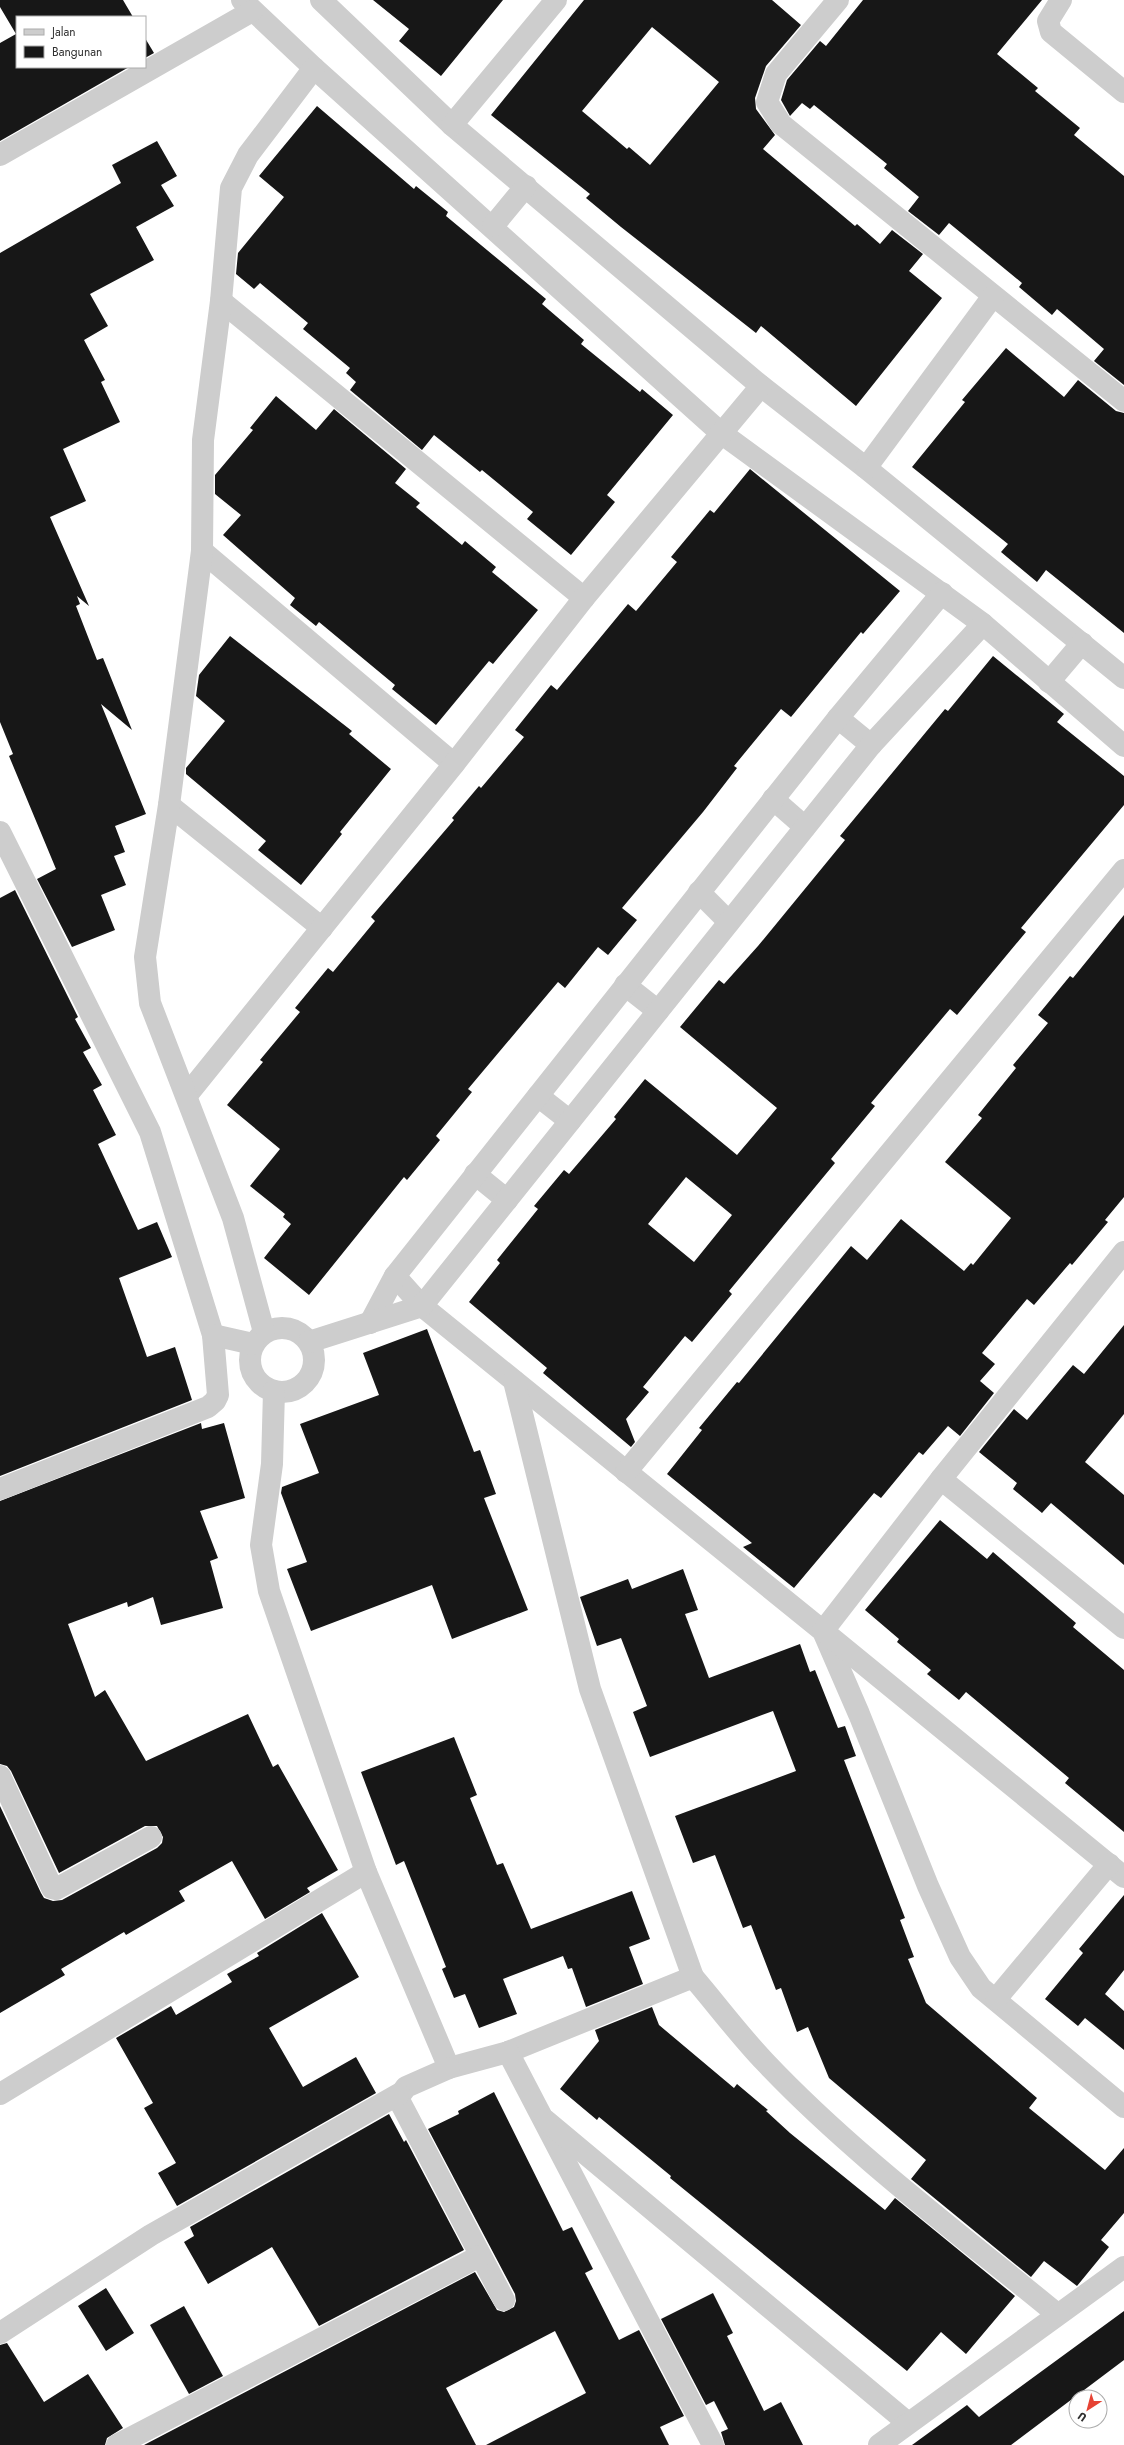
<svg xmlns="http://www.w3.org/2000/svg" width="1124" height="2445" font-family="Jost,sans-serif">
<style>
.building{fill:#171717;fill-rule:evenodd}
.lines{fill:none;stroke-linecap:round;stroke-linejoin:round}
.street{stroke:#cdcdcd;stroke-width:22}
</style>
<rect width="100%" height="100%" fill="#fff"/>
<g class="building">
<polygon points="0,0 123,0 133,17 17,17 17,67 129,67 0,141 0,43 16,34 0,7"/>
<polygon points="373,0 503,0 441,76 399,41 409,29"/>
<path d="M584 0H772L801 25 766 66 755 98 756 109 775 135 763 149 855 226 857 224 880 244 892 230 923 254 909 271 942 298 856 406 761 326 756 333 621 227 586 198 590 194 491 115ZM652 27 719 82 650 165 629 147 627 149 582 111Z"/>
<polygon points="863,0 1042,0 997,54 1038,88 1035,91 1080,128 1074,135 1124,176 1124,385 1094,361 1104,349 1057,309 1052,315 1019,287 1022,283 949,223 939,235 908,211 919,197 884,168 887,164 814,105 810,109 802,103 790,116 781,100 787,80 820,41 826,46"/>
<polygon points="145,38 154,53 145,58"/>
<polygon points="317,106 414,189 416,186 448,212 446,216 546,299 542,304 584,340 581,344 640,392 642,389 673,415 607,495 615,502 571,555 527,519 533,512 482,470 480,472 434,435 422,450 350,390 356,382 346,373 350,368 303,329 308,323 260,283 254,289 236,274 238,253 284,197 259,176"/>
<polygon points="157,141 177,176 161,185 174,206 136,227 154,260 90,294 108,326 84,340 105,380 101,382 120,422 63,449 86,501 50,517 89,606 77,596 80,604 76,606 97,660 103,658 132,730 101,704 146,814 115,826 125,852 114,856 126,885 101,895 115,930 72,947 37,879 56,869 9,756 13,754 0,722 0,253 121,183 112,165"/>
<polygon points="1006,348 1064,397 1078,380 1116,411 1124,413 1124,633 1046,570 1037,582 1001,552 1008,544 912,467 965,402 962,400"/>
<polygon points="276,396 316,430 334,409 406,469 395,483 420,503 416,507 462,545 465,541 496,567 492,572 538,610 493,664 489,661 436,725 392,689 395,685 319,622 316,626 290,605 295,598 223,535 241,515 215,494 215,475 253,430 250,428"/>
<polygon points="750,469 900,591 863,634 861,632 791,717 781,709 734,766 737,768 703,812 622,908 637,920 608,955 598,947 565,988 558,982 468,1089 472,1092 436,1136 440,1140 407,1180 404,1177 309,1295 264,1258 291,1224 283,1217 285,1214 250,1186 280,1149 227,1105 263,1062 260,1060 300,1012 295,1008 328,968 333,972 375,921 371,917 454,820 452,818 479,786 481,788 524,737 515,730 551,685 557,690 628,604 636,611 677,562 671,557 710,510 714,513"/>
<polygon points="230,636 352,731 349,734 391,769 340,832 342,834 301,885 258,850 266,841 186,774 186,768 225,721 196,696 199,675"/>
<path d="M993 656 1064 714 1057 722 1124 776V805L1021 928 1026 932 957 1015 950 1009 871 1103 875 1106 831 1159 835 1163 729 1291 732 1294 692 1342 685 1336 643 1387 649 1392 626 1419 635 1442 631 1447 543 1373 547 1368 469 1302 500 1263 497 1260 538 1209 534 1206 564 1170 569 1174 616 1119 614 1117 645 1079 737 1155 777 1108 680 1027 719 980 724 984 758 946 845 840 840 836 945 709 948 711ZM686 1177 732 1215 694 1262 648 1224Z"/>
<polygon points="15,890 78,1017 75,1019 91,1048 83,1052 102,1085 93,1090 116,1135 98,1144 138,1230 157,1222 172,1257 119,1278 147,1357 175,1347 192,1400 0,1476 0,898"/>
<polygon points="1124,915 1124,1197 1105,1220 1108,1222 1072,1265 1070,1263 1034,1305 1027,1299 982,1353 995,1364 980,1381 994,1393 960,1436 948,1426 923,1455 919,1452 881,1498 874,1493 794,1588 743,1547 752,1543 667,1474 702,1430 699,1428 737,1382 739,1383 851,1246 867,1260 901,1219 964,1271 971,1263 973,1265 1011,1218 945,1162 982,1118 978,1115 1016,1068 1013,1065 1048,1023 1038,1015 1070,976 1073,978"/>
<polygon points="1124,1325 1124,1414 1085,1462 1124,1495 1124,1565 1051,1503 1042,1513 1013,1489 1017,1483 979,1452 1014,1409 1027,1420 1073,1365 1084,1374"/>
<polygon points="427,1329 474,1452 480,1450 496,1494 484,1498 528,1610 452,1639 432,1585 311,1631 287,1569 307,1562 281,1493 282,1487 319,1473 300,1424 379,1395 363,1353"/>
<polygon points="201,1423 202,1429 224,1423 245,1498 200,1511 218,1558 210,1561 223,1608 161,1625 153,1597 128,1607 127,1602 68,1624 95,1697 105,1690 146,1761 248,1714 273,1767 278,1764 338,1870 307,1888 310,1892 265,1919 232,1861 179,1891 185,1901 126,1935 124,1932 61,1969 65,1975 0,2013 0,1806 41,1893 44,1898 53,1901 62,1900 157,1848 162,1843 163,1837 157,1826 145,1826 59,1873 11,1771 7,1766 0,1764 0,1501"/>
<polygon points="940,1520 987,1559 993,1552 1076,1623 1073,1627 1124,1670 1124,1832 1065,1783 1069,1778 966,1692 959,1700 927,1674 931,1670 897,1642 899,1639 865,1610"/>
<polygon points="683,1569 698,1610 685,1614 709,1678 800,1644 810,1672 815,1670 838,1728 845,1726 856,1756 844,1760 905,1918 900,1920 914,1957 908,1959 926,2003 1037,2098 1029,2108 1105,2170 1124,2148 1124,2213 1101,2240 1109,2247 1077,2286 1044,2261 1031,2277 911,2179 926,2160 829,2078 808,2027 797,2032 781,1988 776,1990 751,1925 743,1928 715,1855 693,1863 675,1816 796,1771 773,1711 650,1757 633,1712 647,1706 621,1638 597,1646 580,1597 628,1579 632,1589"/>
<polygon points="454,1737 477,1795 470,1798 497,1865 503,1863 531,1929 632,1891 650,1939 629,1947 643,1984 586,2007 572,1968 568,1969 563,1956 503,1979 517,2014 479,2028 465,1994 454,1998 442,1969 446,1967 404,1861 396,1865 361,1772"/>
<polygon points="1124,1895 1124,1970 1105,1994 1124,2011 1124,2050 1085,2018 1078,2026 1045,1999 1083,1953 1079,1949"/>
<polygon points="322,1913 359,1977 269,2028 303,2087 356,2057 376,2093 177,2206 158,2173 176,2163 144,2108 153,2103 116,2038 171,2006 176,2015 232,1982 227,1974 259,1956 257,1953"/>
<polygon points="652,2007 659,2025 734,2088 737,2084 768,2110 766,2111 790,2133 885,2210 895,2198 1015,2296 966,2354 941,2332 907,2371 670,2178 671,2176 599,2117 597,2120 560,2089 599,2041 595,2030"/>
<polygon points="494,2092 563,2231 572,2227 593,2269 585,2273 619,2340 639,2330 684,2416 660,2427 669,2445 486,2445 586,2393 555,2331 446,2388 476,2445 144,2445 475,2272 497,2310 504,2312 514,2307 516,2301 515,2294 428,2129 459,2114 458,2111"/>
<polygon points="389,2114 404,2142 406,2140 464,2250 319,2326 272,2247 208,2284 184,2242 194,2236 190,2227"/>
<polygon points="106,2288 134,2333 106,2351 78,2306"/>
<polygon points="713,2293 733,2333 727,2336 764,2411 781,2402 803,2445 725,2445 721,2432 728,2429 714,2401 706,2405 661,2319"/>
<polygon points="184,2306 223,2376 189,2394 150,2325"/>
<polygon points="1124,2311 1124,2360 1011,2445 912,2445 967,2405 979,2417"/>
<polygon points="7,2343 44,2402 88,2374 123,2428 107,2438 105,2445 0,2445 0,2345"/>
</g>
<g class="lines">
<g class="street">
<polyline points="242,0 314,68 721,433 983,624 1124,746"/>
<polyline points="321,0 452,125 761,386 866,468 1124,678"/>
<polyline points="838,0 776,74 767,102 781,124 1124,401"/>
<polyline points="1061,0 1048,21 1051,32 1124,92"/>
<polyline points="452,125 556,0"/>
<polyline points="0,155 252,11"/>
<polyline points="493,226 526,186"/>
<polyline points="221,301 584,598"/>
<polyline points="866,468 993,296"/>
<polyline points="202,551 454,764"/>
<polyline points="1049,682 1082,643"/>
<polyline points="838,718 871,745"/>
<polyline points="773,799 805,827"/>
<polyline points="169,805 322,928"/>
<polyline points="0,832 150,1132 213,1335 218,1395 215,1401 208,1407 0,1489"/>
<polyline points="699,892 729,922"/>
<polyline points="625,985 658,1011"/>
<polyline points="187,1095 454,764 584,598 761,386"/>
<polyline points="538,1096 570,1121"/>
<polyline points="475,1174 507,1200"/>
<polyline points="395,1276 422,1306 823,1631 859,1714 928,1886 960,1957 981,1988 1124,2107"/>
<polyline points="370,1323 395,1276 838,718 942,593"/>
<circle cx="282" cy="1360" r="32"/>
<polyline points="264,1332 233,1218 150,1003 145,957 169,805 202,551 203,440 221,301 231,188 248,155 314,68"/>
<polyline points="213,1335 253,1344"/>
<polyline points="309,1342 422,1306 871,745 983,624"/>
<polyline points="514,1381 590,1689 693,1977"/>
<path d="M274 1391 272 1464 261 1545 269 1591 366 1872 449 2068 508 2052 693 1977C717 2005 740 2036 765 2062 852 2154 960 2234 1057 2314"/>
<polyline points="626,1472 1124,870"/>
<polyline points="941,1479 1124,1252"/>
<polyline points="1124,1628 941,1479 823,1631 1124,1877"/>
<polyline points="0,1776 52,1888 56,1889 151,1837"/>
<polyline points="996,1999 1109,1864"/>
<polyline points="508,2052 713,2445"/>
<polyline points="449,2068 406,2087 398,2098 504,2300"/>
<polyline points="0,2094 366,1872"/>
<polyline points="545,2120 908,2423"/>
<polyline points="0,2333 151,2235 399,2094"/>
<polyline points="117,2445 480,2256"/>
<polyline points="879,2445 1124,2267"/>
</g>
</g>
<rect x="16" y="16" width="130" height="52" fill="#ffffff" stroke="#acacac"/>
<rect x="24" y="29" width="20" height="6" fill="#cdcdcd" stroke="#acacac"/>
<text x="52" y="36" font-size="12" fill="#303030">Jalan</text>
<rect x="24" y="46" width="20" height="12" fill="#171717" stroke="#acacac"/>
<text x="52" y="56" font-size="12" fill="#303030">Bangunan</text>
<g transform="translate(1088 2409) rotate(216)"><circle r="19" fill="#ffffff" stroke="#acacac"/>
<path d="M0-3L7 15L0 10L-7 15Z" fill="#e64334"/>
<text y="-6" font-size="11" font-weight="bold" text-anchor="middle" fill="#303030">U</text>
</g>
</svg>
